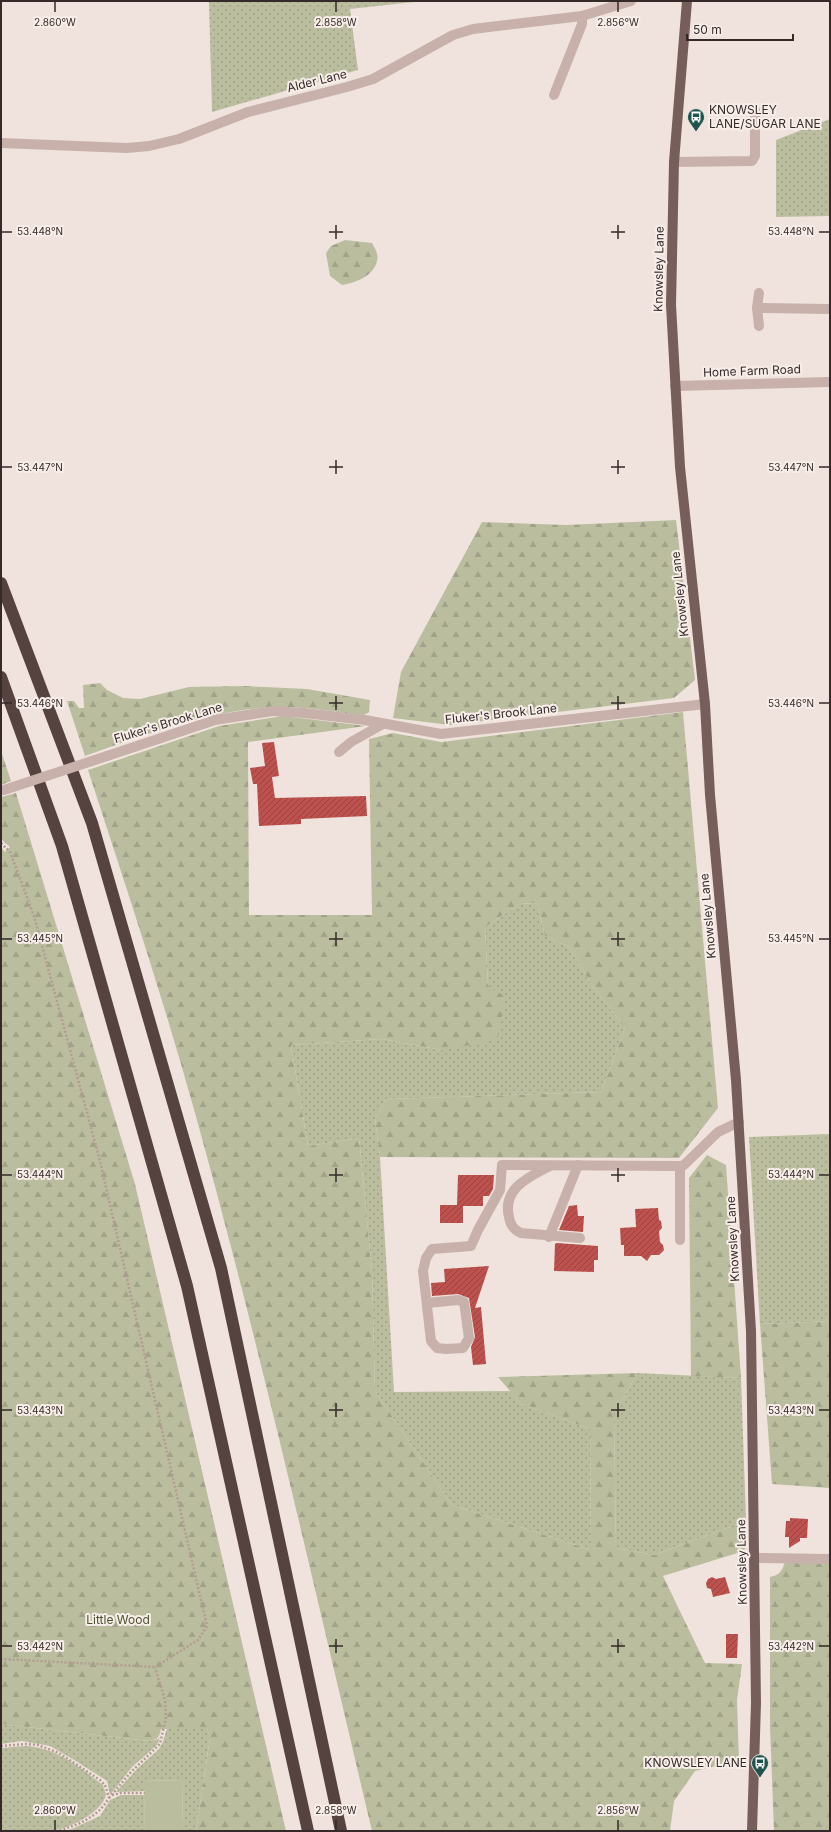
<svg xmlns="http://www.w3.org/2000/svg" width="831" height="1832" font-family="Inter,sans-serif">
<style>
.grass{fill:url(#grass-dots)}
.forest{fill:url(#forest-firs)}
.garden{fill:#babe9e}
.building{fill:url(#building-hatch)}
.lines{fill:none;stroke-linecap:round;stroke-linejoin:round}
.path{stroke:#b39b94;stroke-width:2.5;stroke-dasharray:2 2;stroke-linecap:butt}
.minor{stroke:#c8b1aa;stroke-width:10}
.major{stroke:#765e5b;stroke-width:10}
.highway{stroke:#564340;stroke-width:12}
.minor-bridge{stroke:#c8b1aa;stroke-width:10}
.ticks{fill:none;stroke:#352a29;stroke-width:1.5}
.labels{text-anchor:middle;stroke-width:4;stroke-linejoin:round;paint-order:stroke}
.street-label{font-size:12px;fill:#352a29;stroke:#f8eee9}
.poi-label{font-size:12px;fill:#352a29;stroke:#f8eee9;text-anchor:start}
.park-label{font-size:12px;fill:#4c522e;stroke:#f8eee9}
.ticks-label{font-size:10px;text-anchor:middle;fill:#352a29;stroke:#f8eee9;stroke-width:4;stroke-linejoin:round;paint-order:stroke}
</style>
<defs>
<pattern id="grass-dots" width="8" height="8" patternUnits="userSpaceOnUse"><rect width="8" height="8" fill="#babe9e"/><path d="M2 2h.1M6 6h.1" fill="none" stroke="#a0a388" stroke-width="1.8" stroke-linecap="round"/></pattern>
<pattern id="forest-firs" width="22" height="20" patternUnits="userSpaceOnUse"><rect width="22" height="20" fill="#babe9e"/><path d="M5 1l3.5 6h-7zM16 11l3.5 6h-7z" fill="#a0a388"/></pattern>
<pattern id="building-hatch" width="6" height="6" patternUnits="userSpaceOnUse"><rect width="6" height="6" fill="#bd514e"/><path d="M-1 1l2-2M0 6l6-6M5 7l2-2" fill="none" stroke="#9a4341"/></pattern>
</defs>
<rect width="100%" height="100%" fill="#f0e3dd"/>
<g class="grass">
<polygon points="209,1 423,1 350,9 358,70 212,112"/>
<polygon points="830,119 830,216 776,217 776,140"/>
<polygon points="537,903 545,936 569,947 592,985 625,1028 601,1092 386,1099 375,1119 380,1157 394,1392 510,1391 521,1404 590,1429 591,1550 452,1505 375,1391 372,1271 359,1138 308,1146 291,1045 382,1039 442,1050 488,986 485,927 519,904"/>
<polygon points="830,1134 830,1321 760,1324 749,1137"/>
<polygon points="638,1373 741,1378 746,1521 654,1555 616,1548 614,1413"/>
<polygon points="1,1724 149,1741 158,1739 160,1737 157,1745 132,1767 110,1795 107,1781 71,1758 50,1746 22,1741 1,1744"/>
<polygon points="168,1728 207,1729 210,1738 196,1831 182,1831 183,1781 146,1780 145,1791 116,1792 138,1768 159,1749 163,1742 166,1731"/>
<path d="M25 1746C54 1747 77 1765 99 1782L103 1785 106 1795C102 1813 68 1829 51 1831 35 1832 17 1831 1 1831V1748Z"/>
<polygon points="121,1795 145,1795 144,1831 67,1831 100,1816 110,1800"/>
</g>
<g class="forest">
<path d="M345 240 372 243C375 248 379 255 377 261 374 276 355 283 342 285L330 276 326 253 331 246Z"/>
<polygon points="676,520 695,680 674,698 450,725 393,718 401,672 482,522 567,525"/>
<path d="M100 683 107 690 123 698 140 699 189 687 245 686 307 689 370 700 369 712 364 715C334 712 305 706 276 707 209 710 147 734 85 756L67 701H74L79 708H84L83 685Z"/>
<path d="M683 712 718 1108 679 1158 380 1157 375 1119 386 1099 601 1092 625 1028 592 985 569 947 545 936 537 903 519 904 485 927 488 986 506 997 497 1040 442 1050 382 1039 291 1045 308 1146 359 1138 372 1271 375 1391 452 1505 591 1550 590 1429 521 1404 498 1377 638 1373 614 1413 616 1548 654 1555 746 1521V1546L744 1551 663 1576 705 1663 742 1664 737 1700 739 1761 695 1771 674 1801 670 1831H372C315 1591 261 1350 195 1113 163 998 125 884 88 770L219 726 283 716 366 726 248 742 249 915H372L369 739 393 733 441 742Z"/>
<polygon points="1,751 11,781 1,785"/>
<path d="M16 793 135 1184 286 1831H196L210 1738 207 1729H161C159 1738 158 1739 149 1741L1 1724V847L5 852 10 847 1 839V797Z"/>
<polygon points="707,1155 726,1165 741,1378 691,1376 689,1178"/>
<polygon points="830,1321 830,1488 772,1484 760,1324"/>
<path d="M785 1561 830 1563V1831H774L770 1727V1577C780 1575 783 1570 785 1561Z"/>
</g>
<polygon class="garden" points="145,1780 183,1781 182,1831 144,1831"/>
<g class="building">
<polygon points="274,742 279,776 272,777 275,798 366,796 367,816 301,819 301,824 259,826 257,784 253,784 250,768 265,766 262,743"/>
<polygon points="458,1175 494,1175 493,1189 489,1196 483,1196 483,1206 463,1206 463,1223 440,1223 440,1205 457,1205"/>
<polygon points="577,1205 578,1216 584,1216 583,1232 559,1230 569,1206"/>
<polygon points="658,1208 659,1220 661,1221 662,1228 659,1231 660,1242 663,1245 664,1250 659,1255 651,1255 647,1261 641,1256 624,1256 624,1245 621,1245 620,1228 636,1227 635,1209"/>
<polygon points="557,1243 598,1246 598,1260 594,1260 594,1272 554,1271 555,1244"/>
<polygon points="489,1266 475,1308 481,1307 486,1364 473,1365 471,1347 475,1337 469,1298 458,1294 432,1296 431,1283 445,1282 444,1269"/>
<polygon points="790,1518 808,1519 807,1538 800,1538 800,1541 789,1548 789,1537 785,1537 786,1521 790,1521"/>
<polygon points="712,1577 716,1579 725,1577 730,1593 713,1597 711,1589 707,1588 706,1583 708,1579"/>
<polygon points="726,1634 738,1634 737,1658 726,1658"/>
</g>
<g class="lines">
<g class="path">
<polyline points="1,843 10,852 34,916 99,1157 207,1626 198,1640 155,1667 1,1659"/>
<path d="M1 1746 26 1744 38 1745 59 1753 100 1780 105 1785 109 1798C97 1818 79 1824 58 1831"/>
<polyline points="112,1795 121,1793 145,1793"/>
<polyline points="109,1798 131,1772 160,1744 166,1717 165,1700 155,1668"/>
</g>
<g class="minor">
<polyline points="554,95 582,24 582,16"/>
<polyline points="1,143 127,148 149,146 179,139 248,112 347,87 373,79 453,35 473,29 582,16 631,1"/>
<polyline points="674,162 752,161 755,156 755,110"/>
<polyline points="759,293 757,308 759,326"/>
<polyline points="757,308 830,309"/>
<polyline points="675,386 830,382"/>
<polyline points="339,752 351,742 383,724"/>
<polyline points="107,756 215,720 273,711 304,713 365,720 441,734 705,704"/>
<path d="M550 1166C529 1177 502 1188 509 1217 510 1225 514 1230 521 1233L580 1238"/>
<polyline points="680,1166 680,1240"/>
<polyline points="549,1237 578,1165"/>
<polyline points="427,1303 458,1300 464,1302 469,1338 463,1348 446,1349 437,1348 431,1341 423,1271 426,1258 432,1249 471,1246 478,1230 500,1190 502,1165 680,1166 684,1165 718,1132 739,1122"/>
<polyline points="755,1558 830,1559"/>
</g>
<polyline class="major" points="687,1 674,162 671,305 680,467 705,704 710,795 736,1080 751,1331 756,1703 752,1831"/>
<g class="highway">
<polyline points="1,583 92,823 221,1268 341,1831"/>
<polyline points="1,677 62,846 187,1286 308,1831"/>
</g>
<polyline class="minor-bridge" points="4,790 107,756"/>
</g>
<path class="ticks" d="M55 2V12M336 2V12M618 2V12M336 225V239M618 225V239M2 232H12M329 232H343M611 232H625M819 232H829M336 460V474M618 460V474M2 467H12M329 467H343M611 467H625M819 467H829M336 696V710M618 696V710M2 703H12M329 703H343M611 703H625M819 703H829M336 932V946M618 932V946M2 939H12M329 939H343M611 939H625M819 939H829M336 1168V1182M618 1168V1182M2 1175H12M329 1175H343M611 1175H625M819 1175H829M336 1403V1417M618 1403V1417M2 1410H12M329 1410H343M611 1410H625M819 1410H829M336 1639V1653M618 1639V1653M2 1646H12M329 1646H343M611 1646H625M819 1646H829M55 1820V1830M336 1820V1830M618 1820V1830"/>
<defs>
<g id="bus-pin" transform="scale(0.9)"><path d="M0 17L-7.5 6A9.5 9.5 0 1 1 7.5 6Z" fill="#21544d" stroke="#f8eee9"/><path d="M-5-6H5V4H4V6H2V4H-2V6H-4V4H-5ZM-3.5-4V0h7V-4ZM-3.5 1.2v1.5H-2V1.2ZM2 1.2v1.5H3.5V1.2Z" fill="#fff"/></g>
</defs>
<g fill-rule="evenodd">
<use href="#bus-pin" x="696" y="117"/>
<use href="#bus-pin" x="760" y="1763"/>
</g>
<g class="labels">
<g class="street-label">
<text transform="translate(317 81) rotate(-14)" y="4">Alder Lane</text>
<text transform="translate(659 269) rotate(-89)" y="4">Knowsley Lane</text>
<text transform="translate(752 371) rotate(-2)" y="4">Home Farm Road</text>
<text transform="translate(680 594) rotate(-96)" y="4">Knowsley Lane</text>
<text transform="translate(501 714) rotate(-6)" y="4">Fluker's Brook Lane</text>
<text transform="translate(168 723) rotate(-17)" y="4">Fluker's Brook Lane</text>
<text transform="translate(708 916) rotate(-95)" y="4">Knowsley Lane</text>
<text transform="translate(733 1239) rotate(-93)" y="4">Knowsley Lane</text>
<text transform="translate(742 1562) rotate(-91)" y="4">Knowsley Lane</text>
</g>
<g class="poi-label">
<text x="709" y="114">KNOWSLEY<tspan x="709" dy="14">LANE/SUGAR LANE</tspan></text>
<text x="747" y="1767" text-anchor="end">KNOWSLEY LANE</text>
</g>
<g class="park-label">
<text x="118" y="1624">Little Wood</text>
</g>
</g>
<g class="ticks-label">
<text x="55" y="26">2.860°W</text>
<text x="336" y="26">2.858°W</text>
<text x="618" y="26">2.856°W</text>
<text x="40" y="235">53.448°N</text>
<text x="791" y="235">53.448°N</text>
<text x="40" y="471">53.447°N</text>
<text x="791" y="471">53.447°N</text>
<text x="40" y="707">53.446°N</text>
<text x="791" y="707">53.446°N</text>
<text x="40" y="942">53.445°N</text>
<text x="791" y="942">53.445°N</text>
<text x="40" y="1178">53.444°N</text>
<text x="791" y="1178">53.444°N</text>
<text x="40" y="1414">53.443°N</text>
<text x="791" y="1414">53.443°N</text>
<text x="40" y="1650">53.442°N</text>
<text x="791" y="1650">53.442°N</text>
<text x="55" y="1814">2.860°W</text>
<text x="336" y="1814">2.858°W</text>
<text x="618" y="1814">2.856°W</text>
</g>
<rect width="831" height="1832" fill="none" stroke="#352a29" stroke-width="4"/>
<path d="M687 34v6h106v-6" fill="none" stroke="#352a29" stroke-width="2"/>
<text x="693" y="34" font-size="12" fill="#352a29" stroke="#f8eee9" stroke-width="3" paint-order="stroke">50 m</text>
</svg>
